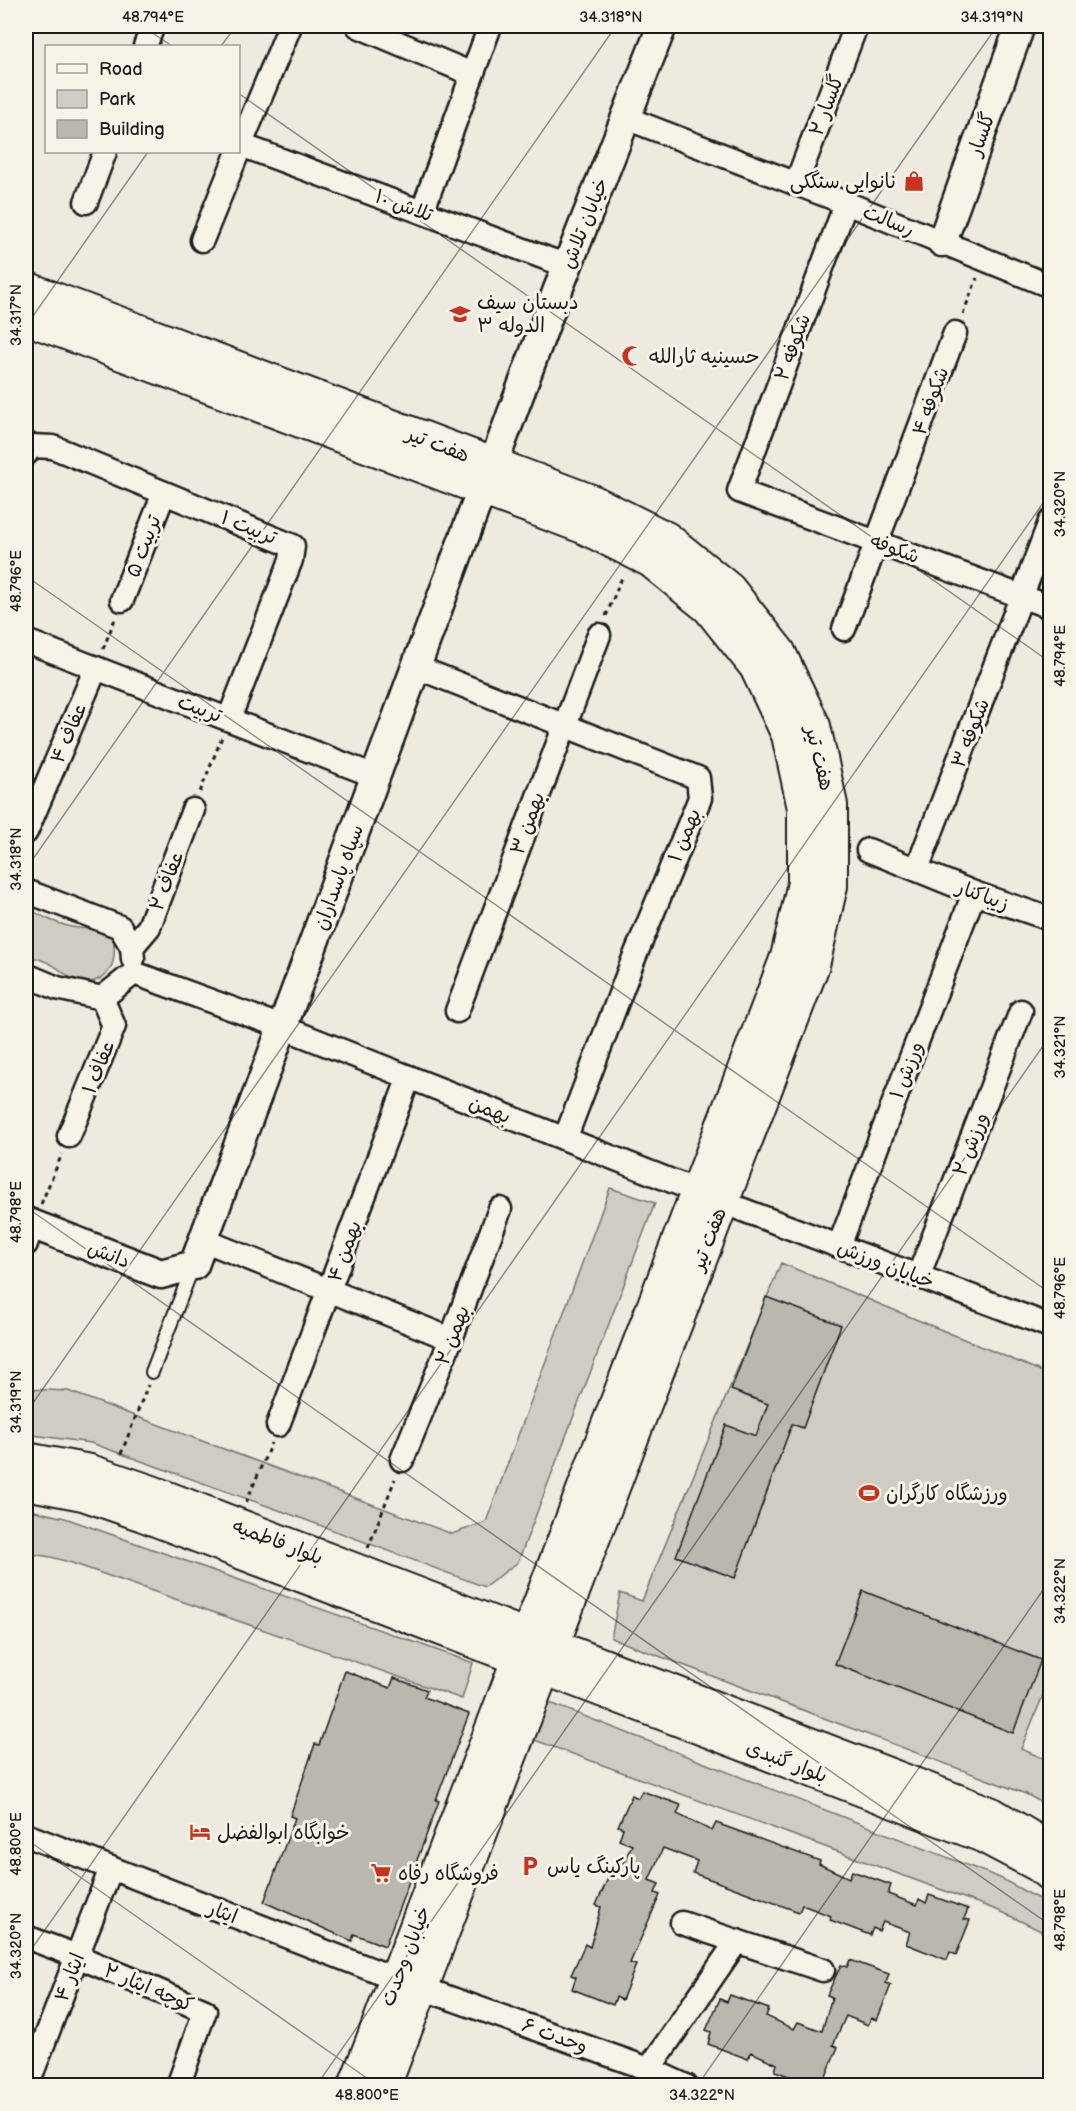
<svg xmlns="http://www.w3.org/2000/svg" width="1076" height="2111" font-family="'Balsamiq Sans','Playpen Sans Arabic',sans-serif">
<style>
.green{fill:#cfccc3;stroke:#767470;stroke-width:1.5}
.building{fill:#bab7af;stroke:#1c1c1c;stroke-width:1.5}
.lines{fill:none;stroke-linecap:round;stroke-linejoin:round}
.service-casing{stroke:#1c1c1c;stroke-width:16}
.minor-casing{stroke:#1c1c1c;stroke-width:27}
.tertiary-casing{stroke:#1c1c1c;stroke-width:33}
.secondary-casing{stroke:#1c1c1c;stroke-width:36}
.path{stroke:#1c1c1c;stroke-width:3;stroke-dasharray:4.5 4.5;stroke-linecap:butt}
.service{stroke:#f7f3e8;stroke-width:12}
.minor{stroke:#f7f3e8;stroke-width:22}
.tertiary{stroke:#f7f3e8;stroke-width:28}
.secondary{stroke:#f7f3e8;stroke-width:32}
.ticks{fill:none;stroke:#1c1c1c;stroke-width:1.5;stroke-opacity:0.45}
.labels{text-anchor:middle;stroke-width:6;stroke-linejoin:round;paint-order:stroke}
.street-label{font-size:20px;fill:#1c1c1c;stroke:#f7f3e8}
.poi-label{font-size:20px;fill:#1c1c1c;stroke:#f7f3e8;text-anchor:start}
.neatline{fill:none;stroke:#1c1c1c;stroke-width:2}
.ticks-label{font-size:15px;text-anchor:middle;fill:#1c1c1c}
</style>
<rect width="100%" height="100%" fill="#eeeae0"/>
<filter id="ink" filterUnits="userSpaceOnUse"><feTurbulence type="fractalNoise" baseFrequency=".0167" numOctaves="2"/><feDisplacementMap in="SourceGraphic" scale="12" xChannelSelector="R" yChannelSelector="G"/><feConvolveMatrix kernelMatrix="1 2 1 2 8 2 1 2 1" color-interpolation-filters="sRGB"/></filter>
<g filter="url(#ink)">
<g class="green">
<path d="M26 906C39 916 61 926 78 928 97 930 96 925 113 936 118 966 109 982 78 984 61 970 48 959 26 956Z"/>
<polygon points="610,1188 655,1203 518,1562 485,1587 287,1513 91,1443 26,1434 26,1389 68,1391 452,1534 486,1522"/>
<polygon points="781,1263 1050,1375 1050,1678 1021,1749 1050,1761 1050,1807 1026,1794 611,1638 620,1593 642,1601"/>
<polygon points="26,1509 65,1518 473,1663 462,1699 72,1563 51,1557 26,1553"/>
<polygon points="545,1701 1000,1878 1050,1905 1050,1942 1041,1931 1002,1912 532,1739"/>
</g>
<g class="building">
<polygon points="766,1297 841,1325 803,1428 792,1424 735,1578 676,1556 726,1425 756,1436 768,1404 731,1390"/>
<polygon points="863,1591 1041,1660 1013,1733 835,1664"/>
<polygon points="345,1671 390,1688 394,1678 427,1690 424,1697 469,1714 436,1800 439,1801 385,1946 354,1934 352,1941 264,1902 295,1818 290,1816 315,1744 319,1745"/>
<polygon points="642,1791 681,1805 677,1814 712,1831 716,1823 820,1861 819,1864 849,1878 852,1871 891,1885 888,1894 917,1905 919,1899 926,1903 929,1895 968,1909 964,1919 970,1920 956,1955 950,1952 947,1960 906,1944 910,1932 883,1922 879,1931 873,1928 870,1935 830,1920 831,1916 802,1905 799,1912 734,1888 693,1873 697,1861 663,1848 649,1880 659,1884 655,1893 660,1895 630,1963 636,1965 622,2000 616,1997 613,2005 572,1989 576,1977 571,1975 585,1944 590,1947 601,1907 596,1905 610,1874 616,1877 632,1845 619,1840 623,1828 618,1826 632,1795 638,1798"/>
<polygon points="850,1960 889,1974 886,1983 891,1985 877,2020 871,2018 868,2025 846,2016 833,2045 838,2047 824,2081 818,2079 816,2085 814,2085 775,2071 777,2064 751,2052 748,2059 708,2044 711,2032 706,2030 720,1999 727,2002 730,1995 769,2009 766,2016 794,2029 798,2022 822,2031 832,1997 827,1995 841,1965 847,1967"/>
</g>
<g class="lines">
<g class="service-casing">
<polyline id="service" points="152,1372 193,1266"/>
</g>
<g class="minor-casing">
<g id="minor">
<polyline points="358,26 472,74"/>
<polyline points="145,46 153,26"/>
<polyline points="626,118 846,203 1050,286"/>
<polyline points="241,145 567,266"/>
<polyline points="238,151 290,26"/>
<polyline points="796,184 856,26"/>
<polyline points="86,202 105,152"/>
<polyline points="846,203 739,491 1050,607"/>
<polyline points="422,212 490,26"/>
<polyline points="202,240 238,152"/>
<polyline points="26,454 31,446 53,447 293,546 291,560 229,719"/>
<polyline points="122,600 164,493"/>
<polyline points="844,629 955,333"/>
<polyline points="26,641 375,776"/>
<polyline points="416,667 698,778 700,798 632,963 565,1139"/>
<polyline points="26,832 96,668"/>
<polyline points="868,850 974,893 1050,919"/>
<polyline points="917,869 1050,522"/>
<polyline points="26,891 120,927 132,947 133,959"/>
<polyline points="132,947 149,927 193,810"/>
<polyline points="134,973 282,1027 697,1191"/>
<polyline points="26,975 57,988 102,998 134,973"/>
<polyline points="457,1011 599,635"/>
<polyline points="69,1136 114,1026 102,998"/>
<polyline points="722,1202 1050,1326"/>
<polyline points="203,1240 451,1339"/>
<polyline points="26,1244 32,1225"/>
<polyline points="839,1246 974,893"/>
<polyline points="918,1277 1021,1011"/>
<polyline points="278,1425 409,1077"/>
<polyline points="402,1460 451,1339 500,1209"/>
<polyline points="26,1835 396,1979 649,2069 686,2086"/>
<polyline points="682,1923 823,1970"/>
<polyline points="26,1937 77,1956 205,2011 178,2086"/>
<polyline points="649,2069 737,1941"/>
<polyline points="27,2086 111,1868"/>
</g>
</g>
<g class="tertiary-casing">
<g id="tertiary">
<polyline points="942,242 1020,26"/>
<polyline points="26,1222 161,1274 194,1265 482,489 493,465 557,292 662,26"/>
</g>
</g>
<g class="secondary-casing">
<g id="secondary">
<polyline points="26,288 594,502 666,538 729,589 779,652 814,726 831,805 831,886 813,965 384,2086"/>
<polyline points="26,318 583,527 651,561 709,608 756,667 788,735 804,808 804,883 787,957 355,2086"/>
<polyline points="26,1459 90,1471 152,1492 992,1814 1050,1849"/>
<polyline points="26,1483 83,1494 143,1515 983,1836 1038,1865 1050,1875"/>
</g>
</g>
<g class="path">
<polyline points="963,314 977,278"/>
<polyline points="606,616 623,575"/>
<polyline points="103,649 115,619"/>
<polyline points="200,792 222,737"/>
<polyline points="41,1204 62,1154"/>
<polyline points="121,1454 148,1385"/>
<polyline points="246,1503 271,1443"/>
<polyline points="368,1548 395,1479"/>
</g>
<use href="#service" class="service"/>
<use href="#minor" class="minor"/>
<use href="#tertiary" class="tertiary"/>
<use href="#secondary" class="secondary"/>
</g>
</g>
<path class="ticks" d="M142 26 172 46M1044 26 1050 30M221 46 236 26M238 93 1050 662M26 326 148 152M26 576 1050 1293M26 869 616 26M26 1207 1050 1925M26 1413 997 26M26 1839 378 2086M26 1957 1050 493M316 2086 1050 1036M697 2086 1050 1580"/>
<defs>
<g id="shop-bare" transform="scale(1.62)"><path d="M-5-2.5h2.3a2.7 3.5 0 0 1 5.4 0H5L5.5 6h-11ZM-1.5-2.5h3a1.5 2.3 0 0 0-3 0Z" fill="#c8321e" stroke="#f7f3e8" stroke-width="2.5" paint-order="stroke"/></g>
<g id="school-bare" transform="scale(1.62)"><path d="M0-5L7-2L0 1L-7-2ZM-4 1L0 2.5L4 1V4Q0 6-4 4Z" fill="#c8321e" stroke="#f7f3e8" stroke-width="2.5" paint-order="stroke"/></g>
<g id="mosque-bare" transform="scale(1.62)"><path d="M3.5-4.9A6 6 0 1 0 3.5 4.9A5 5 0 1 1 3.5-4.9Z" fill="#c8321e" stroke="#f7f3e8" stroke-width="2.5" paint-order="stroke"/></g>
<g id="stadium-bare" transform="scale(1.62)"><path d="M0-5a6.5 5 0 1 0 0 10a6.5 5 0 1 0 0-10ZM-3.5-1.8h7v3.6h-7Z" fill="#c8321e" stroke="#f7f3e8" stroke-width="2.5" paint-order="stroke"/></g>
<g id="hotel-bare" transform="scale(1.62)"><path d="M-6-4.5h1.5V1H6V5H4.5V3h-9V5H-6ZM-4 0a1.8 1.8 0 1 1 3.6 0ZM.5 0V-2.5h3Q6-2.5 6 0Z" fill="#c8321e" stroke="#f7f3e8" stroke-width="2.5" paint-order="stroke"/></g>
<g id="parking-bare" transform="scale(1.62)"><path d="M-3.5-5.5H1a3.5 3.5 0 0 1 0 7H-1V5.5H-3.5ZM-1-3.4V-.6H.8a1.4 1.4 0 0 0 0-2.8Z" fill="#c8321e" stroke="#f7f3e8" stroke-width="2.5" paint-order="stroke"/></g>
<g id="supermarket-bare" transform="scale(1.62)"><path d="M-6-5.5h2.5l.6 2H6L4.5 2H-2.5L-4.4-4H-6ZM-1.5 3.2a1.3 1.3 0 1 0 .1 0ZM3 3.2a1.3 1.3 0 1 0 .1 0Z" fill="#c8321e" stroke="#f7f3e8" stroke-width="2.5" paint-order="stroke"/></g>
</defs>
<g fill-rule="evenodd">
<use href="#shop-bare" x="914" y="181"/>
<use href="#school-bare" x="460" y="314"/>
<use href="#mosque-bare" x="632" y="356"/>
<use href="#stadium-bare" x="869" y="1493"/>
<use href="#hotel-bare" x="200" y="1832"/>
<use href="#parking-bare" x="530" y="1866"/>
<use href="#supermarket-bare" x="381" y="1873"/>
</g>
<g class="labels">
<g class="street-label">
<text transform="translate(826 105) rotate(-69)" y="7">گلسار ۲</text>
<text transform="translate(981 134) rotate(-70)" y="7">گلسار</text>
<text transform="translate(404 205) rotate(20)" y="7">تلاش ۱۰</text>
<text transform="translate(889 220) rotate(22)" y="7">رسالت</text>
<text transform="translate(584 223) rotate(-68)" y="7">خیابان تلاش</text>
<text transform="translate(792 347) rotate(-70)" y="7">شکوفه ۲</text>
<text transform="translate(930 401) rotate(-70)" y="7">شکوفه ۴</text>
<text transform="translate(438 444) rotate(21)" y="7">هفت تیر</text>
<text transform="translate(249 527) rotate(22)" y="7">تربیت ۱</text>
<text transform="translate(143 546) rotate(-69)" y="7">تربیت ۵</text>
<text transform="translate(895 548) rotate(21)" y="7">شکوفه</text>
<text transform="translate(200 708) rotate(21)" y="7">تربیت</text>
<text transform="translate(68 733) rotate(-67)" y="7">عفاف ۴</text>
<text transform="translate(970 733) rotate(-69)" y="7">شکوفه ۳</text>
<text transform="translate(820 758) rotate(76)" y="7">هفت تیر</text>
<text transform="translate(527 823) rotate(-70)" y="7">بهمن ۳</text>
<text transform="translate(684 835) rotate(-68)" y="7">بهمن ۱</text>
<text transform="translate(338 877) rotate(-70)" y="7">سپاه پاسداران</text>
<text transform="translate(166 881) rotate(-69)" y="7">عفاف ۲</text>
<text transform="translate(983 895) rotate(20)" y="7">زیباکنار</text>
<text transform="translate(98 1067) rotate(-68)" y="7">عفاف ۱</text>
<text transform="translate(906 1070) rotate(-69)" y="7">ورزش ۱</text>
<text transform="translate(490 1109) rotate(22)" y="7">بهمن</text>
<text transform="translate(970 1144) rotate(-69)" y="7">ورزش ۲</text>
<text transform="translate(708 1239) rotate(-69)" y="7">هفت تیر</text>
<text transform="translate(344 1251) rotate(-70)" y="7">بهمن ۴</text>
<text transform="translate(109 1254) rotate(21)" y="7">دانش</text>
<text transform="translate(886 1264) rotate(21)" y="7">خیابان ورزش</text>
<text transform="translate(452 1335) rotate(-69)" y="7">بهمن ۲</text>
<text transform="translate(278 1541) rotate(21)" y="7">بلوار فاطمیه</text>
<text transform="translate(787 1761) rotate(21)" y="7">بلوار گنبدی</text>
<text transform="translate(223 1912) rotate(21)" y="7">ایثار</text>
<text transform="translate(405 1956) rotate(-69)" y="7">خیابان وحدت</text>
<text transform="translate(69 1977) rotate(-69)" y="7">ایثار ۴</text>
<text transform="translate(149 1987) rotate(23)" y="7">کوچه ایثار ۲</text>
<text transform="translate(555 2035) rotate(20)" y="7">وحدت ۶</text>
</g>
<g class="poi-label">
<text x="897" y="188" text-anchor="end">نانوایی سنگکی</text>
<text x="477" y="309">دبستان سیف<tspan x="477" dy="23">الدوله ۳</tspan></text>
<text x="649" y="363">حسینیه ثارالله</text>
<text x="886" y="1500">ورزشگاه کارگران</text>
<text x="217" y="1839">خوابگاه ابوالفضل</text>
<text x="547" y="1873">پارکینگ یاس</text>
<text x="398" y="1880">فروشگاه رفاه</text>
</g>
</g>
<rect width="1076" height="2111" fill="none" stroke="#f7f3e8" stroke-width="66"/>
<rect x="45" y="45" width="195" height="108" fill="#f7f3e8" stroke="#9f9d96" stroke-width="1.5"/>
<rect x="57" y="64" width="30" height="9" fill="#f7f3e8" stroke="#9f9d96" stroke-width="1.5"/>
<text x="99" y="75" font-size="18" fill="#1c1c1c">Road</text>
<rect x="57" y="90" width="30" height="18" fill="#cfccc3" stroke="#9f9d96" stroke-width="1.5"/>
<text x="99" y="105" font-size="18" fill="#1c1c1c">Park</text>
<rect x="57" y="120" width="30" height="18" fill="#bab7af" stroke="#9f9d96" stroke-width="1.5"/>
<text x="99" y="135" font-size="18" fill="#1c1c1c">Building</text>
<rect x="33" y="33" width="1010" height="2045" class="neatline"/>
<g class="ticks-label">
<text x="153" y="22">48.794°E</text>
<text x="611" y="22">34.318°N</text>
<text x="992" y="22">34.319°N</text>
<text transform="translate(16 315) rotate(-90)" y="5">34.317°N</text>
<text transform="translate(1060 504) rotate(-90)" y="5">34.320°N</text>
<text transform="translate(16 581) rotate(-90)" y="5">48.796°E</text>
<text transform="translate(1060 656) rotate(-90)" y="5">48.794°E</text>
<text transform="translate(16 859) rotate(-90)" y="5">34.318°N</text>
<text transform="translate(1060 1047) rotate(-90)" y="5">34.321°N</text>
<text transform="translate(16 1212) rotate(-90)" y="5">48.798°E</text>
<text transform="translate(1060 1288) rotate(-90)" y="5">48.796°E</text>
<text transform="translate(16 1402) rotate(-90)" y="5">34.319°N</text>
<text transform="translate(1060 1591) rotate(-90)" y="5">34.322°N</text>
<text transform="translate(16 1844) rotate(-90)" y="5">48.800°E</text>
<text transform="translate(1060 1920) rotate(-90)" y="5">48.798°E</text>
<text transform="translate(16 1946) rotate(-90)" y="5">34.320°N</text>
<text x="367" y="2100">48.800°E</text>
<text x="702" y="2100">34.322°N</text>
</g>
</svg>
